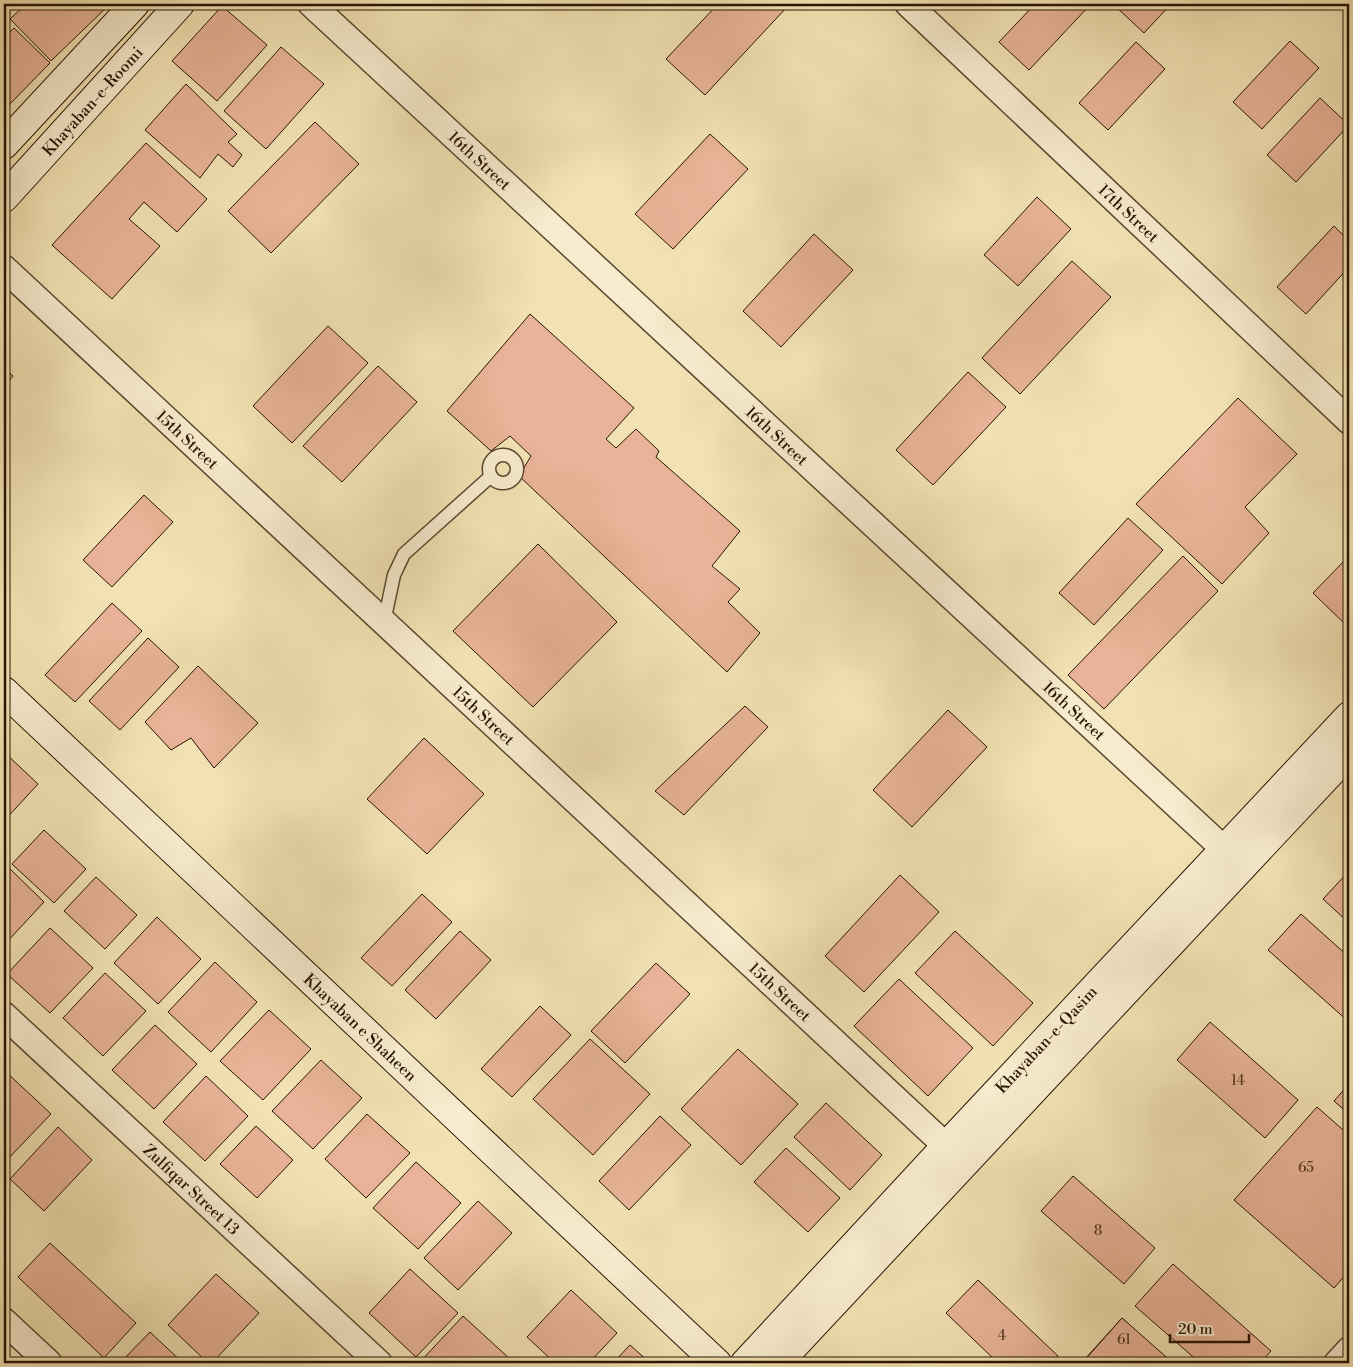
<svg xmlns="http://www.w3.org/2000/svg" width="1353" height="1367" font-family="'Libre Bodoni',serif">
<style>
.building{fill:#e8b398;stroke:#291503}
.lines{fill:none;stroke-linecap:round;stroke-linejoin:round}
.lane-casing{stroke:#5b482f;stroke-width:15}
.street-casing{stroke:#5b482f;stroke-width:28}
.secondary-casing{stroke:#291503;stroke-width:30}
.lane{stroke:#f7ecce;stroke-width:12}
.street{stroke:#f7ecce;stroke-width:25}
.secondary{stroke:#f7ecce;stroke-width:28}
.labels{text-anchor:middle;stroke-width:4;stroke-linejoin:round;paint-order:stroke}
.number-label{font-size:14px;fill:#593c28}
.street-label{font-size:16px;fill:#291503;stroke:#f7ecce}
</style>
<rect width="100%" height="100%" fill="#f2e2b3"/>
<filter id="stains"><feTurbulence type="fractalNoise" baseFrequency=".004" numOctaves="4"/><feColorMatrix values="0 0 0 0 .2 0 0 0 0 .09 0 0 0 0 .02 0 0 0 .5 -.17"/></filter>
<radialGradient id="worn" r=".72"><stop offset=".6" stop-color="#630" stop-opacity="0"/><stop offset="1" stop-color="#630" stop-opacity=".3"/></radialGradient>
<g class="building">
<polygon points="26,4 110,4 51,61 10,19"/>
<polygon points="718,4 784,4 787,7 705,95 666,59"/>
<polygon points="1035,4 1088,4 1090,5 1029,70 999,42"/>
<polygon points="1117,4 1171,4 1144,33 1115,6"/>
<polygon points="222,6 267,45 217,101 172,61"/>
<polygon points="14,28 50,63 8,106 4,102 4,38"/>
<polygon points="1290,41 1319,68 1262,129 1233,102"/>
<polygon points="1136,42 1165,69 1108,130 1079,103"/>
<polygon points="281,47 324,84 266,149 224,111"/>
<polygon points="186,84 237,134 228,142 242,155 233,167 218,154 200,178 145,130"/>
<polygon points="1320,98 1349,125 1296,182 1267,155"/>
<polygon points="315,122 359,164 271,253 228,211"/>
<polygon points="710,134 748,169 673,249 635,214"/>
<polygon points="146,143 207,199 177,232 144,202 129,219 160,246 112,299 52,245"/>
<polygon points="1037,197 1071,229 1018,286 984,255"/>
<polygon points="1334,226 1349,241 1349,267 1306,314 1277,287"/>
<polygon points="814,234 853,270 781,347 743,311"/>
<polygon points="1072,261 1111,297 1020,394 982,358"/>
<polygon points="530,314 634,408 606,439 616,448 636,429 659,451 656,457 740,531 712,566 740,589 728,602 760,633 727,672 519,476 531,456 510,436 491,451 447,411"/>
<polygon points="328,326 368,363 292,443 253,406"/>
<polygon points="378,366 417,402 342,482 303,446"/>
<polygon points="4,367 13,376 4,387"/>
<polygon points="968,372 1006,407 933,485 896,450"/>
<polygon points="1238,398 1297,454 1245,507 1269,533 1222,584 1136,504"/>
<polygon points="144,495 173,522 112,587 83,560"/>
<polygon points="1128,518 1163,550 1094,625 1059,593"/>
<polygon points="538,544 617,622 533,707 453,631"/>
<polygon points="1183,556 1218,591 1104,709 1068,675"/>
<polygon points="1346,559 1349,563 1349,628 1313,593"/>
<polygon points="112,603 142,631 75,702 45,675"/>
<polygon points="148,638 179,667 120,730 89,701"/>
<polygon points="198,666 258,723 214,768 191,738 171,750 145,722"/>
<polygon points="745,706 768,727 684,815 655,791"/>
<polygon points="948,710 987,747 912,827 873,790"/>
<polygon points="424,738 484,794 427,854 367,799"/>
<polygon points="4,752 38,784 4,821"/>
<polygon points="44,830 86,869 54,903 12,864"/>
<polygon points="4,863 44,902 4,945"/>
<polygon points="1349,871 1349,923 1323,899"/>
<polygon points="900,875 939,912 864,992 825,956"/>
<polygon points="96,877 137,915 105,949 64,911"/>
<polygon points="422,894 452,922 392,986 361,958"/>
<polygon points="1301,914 1349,957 1349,1022 1268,950"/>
<polygon points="157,917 201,959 158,1004 114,963"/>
<polygon points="50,928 93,968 50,1013 7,974"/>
<polygon points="460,931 491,960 436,1019 405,990"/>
<polygon points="955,931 1033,1003 993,1046 915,973"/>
<polygon points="215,962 257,1002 211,1052 168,1012"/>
<polygon points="656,963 690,994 625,1063 591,1031"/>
<polygon points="105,973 146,1011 103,1056 63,1018"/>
<polygon points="899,979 973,1048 928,1096 854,1026"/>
<polygon points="540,1006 571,1035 512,1097 481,1069"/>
<polygon points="269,1010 311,1049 263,1100 220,1061"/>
<polygon points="1210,1022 1298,1100 1265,1138 1177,1060"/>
<polygon points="155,1025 197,1064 154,1109 112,1070"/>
<polygon points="590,1039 650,1094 593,1155 533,1099"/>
<polygon points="738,1049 798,1104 741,1165 681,1109"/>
<polygon points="321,1060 362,1098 313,1149 272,1111"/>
<polygon points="5,1071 51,1114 4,1163 4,1073"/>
<polygon points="206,1076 248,1116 205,1161 163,1122"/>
<polygon points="1349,1084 1349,1114 1334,1101"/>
<polygon points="826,1103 882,1155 850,1190 794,1137"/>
<polygon points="1317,1107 1349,1135 1349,1271 1334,1288 1234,1200"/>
<polygon points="367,1114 410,1153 366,1198 325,1159"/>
<polygon points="660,1116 691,1145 629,1210 599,1181"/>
<polygon points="256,1126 293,1160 257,1198 220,1164"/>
<polygon points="58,1127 92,1160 44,1211 10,1179"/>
<polygon points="786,1148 840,1198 808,1232 754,1182"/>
<polygon points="416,1162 461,1203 418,1249 373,1208"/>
<polygon points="1073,1176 1155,1248 1124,1284 1041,1211"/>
<polygon points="478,1201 512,1233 458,1290 424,1258"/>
<polygon points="50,1243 136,1323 104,1358 18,1277"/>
<polygon points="1173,1264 1271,1351 1260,1363 1200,1363 1135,1306"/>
<polygon points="410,1269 458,1313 416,1357 369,1313"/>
<polygon points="216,1274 259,1313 212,1363 208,1363 168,1325"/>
<polygon points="978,1280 1058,1356 1050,1363 998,1363 946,1313"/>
<polygon points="571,1290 617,1333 589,1363 555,1363 527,1337"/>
<polygon points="463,1316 510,1359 506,1363 419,1363"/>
<polygon points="1122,1318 1172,1363 1088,1363 1084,1360"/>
<polygon points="1122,1318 1173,1363 1086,1363 1084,1361"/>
<polygon points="150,1332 183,1363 120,1363"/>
<polygon points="630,1345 650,1363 613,1363"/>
</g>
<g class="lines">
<g class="lane-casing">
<g id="lane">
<circle cx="503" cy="469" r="14"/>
<polyline points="384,622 394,575 404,554 491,476"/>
</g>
</g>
<g class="street-casing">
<g id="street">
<path id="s1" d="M311 4 1239 863"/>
<path id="s2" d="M908 4 1349 421"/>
<path id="s3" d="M4 268 960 1159"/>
<path id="s4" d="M4 1015 379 1363"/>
<polyline points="4,1321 49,1363"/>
<polyline points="1337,1363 1349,1350"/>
</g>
</g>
<g class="secondary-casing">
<g id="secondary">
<polyline points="4,145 135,4"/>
<path id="s5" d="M4 198 180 4"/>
<path id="s6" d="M4 691 717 1363"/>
<path id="s7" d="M745 1363 946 1146 1349 716"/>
<polyline points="778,1363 1349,753"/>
</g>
</g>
<use href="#lane" class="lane"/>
<use href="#street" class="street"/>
<use href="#secondary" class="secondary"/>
</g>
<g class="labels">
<g class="number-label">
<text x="1238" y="1085">14</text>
<text x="1306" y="1172">65</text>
<text x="1098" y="1235">8</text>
<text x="1002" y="1340">4</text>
<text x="1124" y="1344">61</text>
</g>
<g class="street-label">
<text dy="6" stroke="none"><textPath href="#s5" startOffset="131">Khayaban-e-Roomi</textPath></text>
<text dy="6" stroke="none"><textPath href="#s1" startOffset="230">16th Street</textPath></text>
<text dy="6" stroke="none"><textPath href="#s2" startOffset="304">17th Street</textPath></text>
<text dy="6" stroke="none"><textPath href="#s1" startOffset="635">16th Street</textPath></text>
<text dy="6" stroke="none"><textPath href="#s3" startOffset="251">15th Street</textPath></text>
<text dy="6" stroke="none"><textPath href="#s1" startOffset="1040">16th Street</textPath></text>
<text dy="6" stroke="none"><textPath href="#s3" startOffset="656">15th Street</textPath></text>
<text dy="6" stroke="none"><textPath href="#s3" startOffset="1061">15th Street</textPath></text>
<text dy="6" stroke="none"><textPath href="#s6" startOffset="490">Khayaban e Shaheen</textPath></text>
<text dy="6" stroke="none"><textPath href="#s7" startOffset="442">Khayaban-e-Qasim</textPath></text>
<text dy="6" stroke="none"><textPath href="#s4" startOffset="256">Zulfiqar Street 13</textPath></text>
</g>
</g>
<rect width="1353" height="1367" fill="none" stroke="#f2e2b3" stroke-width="20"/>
<rect x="5" y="5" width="1343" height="1357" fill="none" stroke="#291503" stroke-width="2.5"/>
<rect x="10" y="10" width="1333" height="1347" fill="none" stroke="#291503"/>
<path d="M1170 1334v8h79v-8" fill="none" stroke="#291503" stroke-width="2.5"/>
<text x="1178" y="1334" font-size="15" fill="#291503" stroke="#f7ecce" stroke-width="4" paint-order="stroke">20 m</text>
<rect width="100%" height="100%" filter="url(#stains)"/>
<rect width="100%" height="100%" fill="url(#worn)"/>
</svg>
